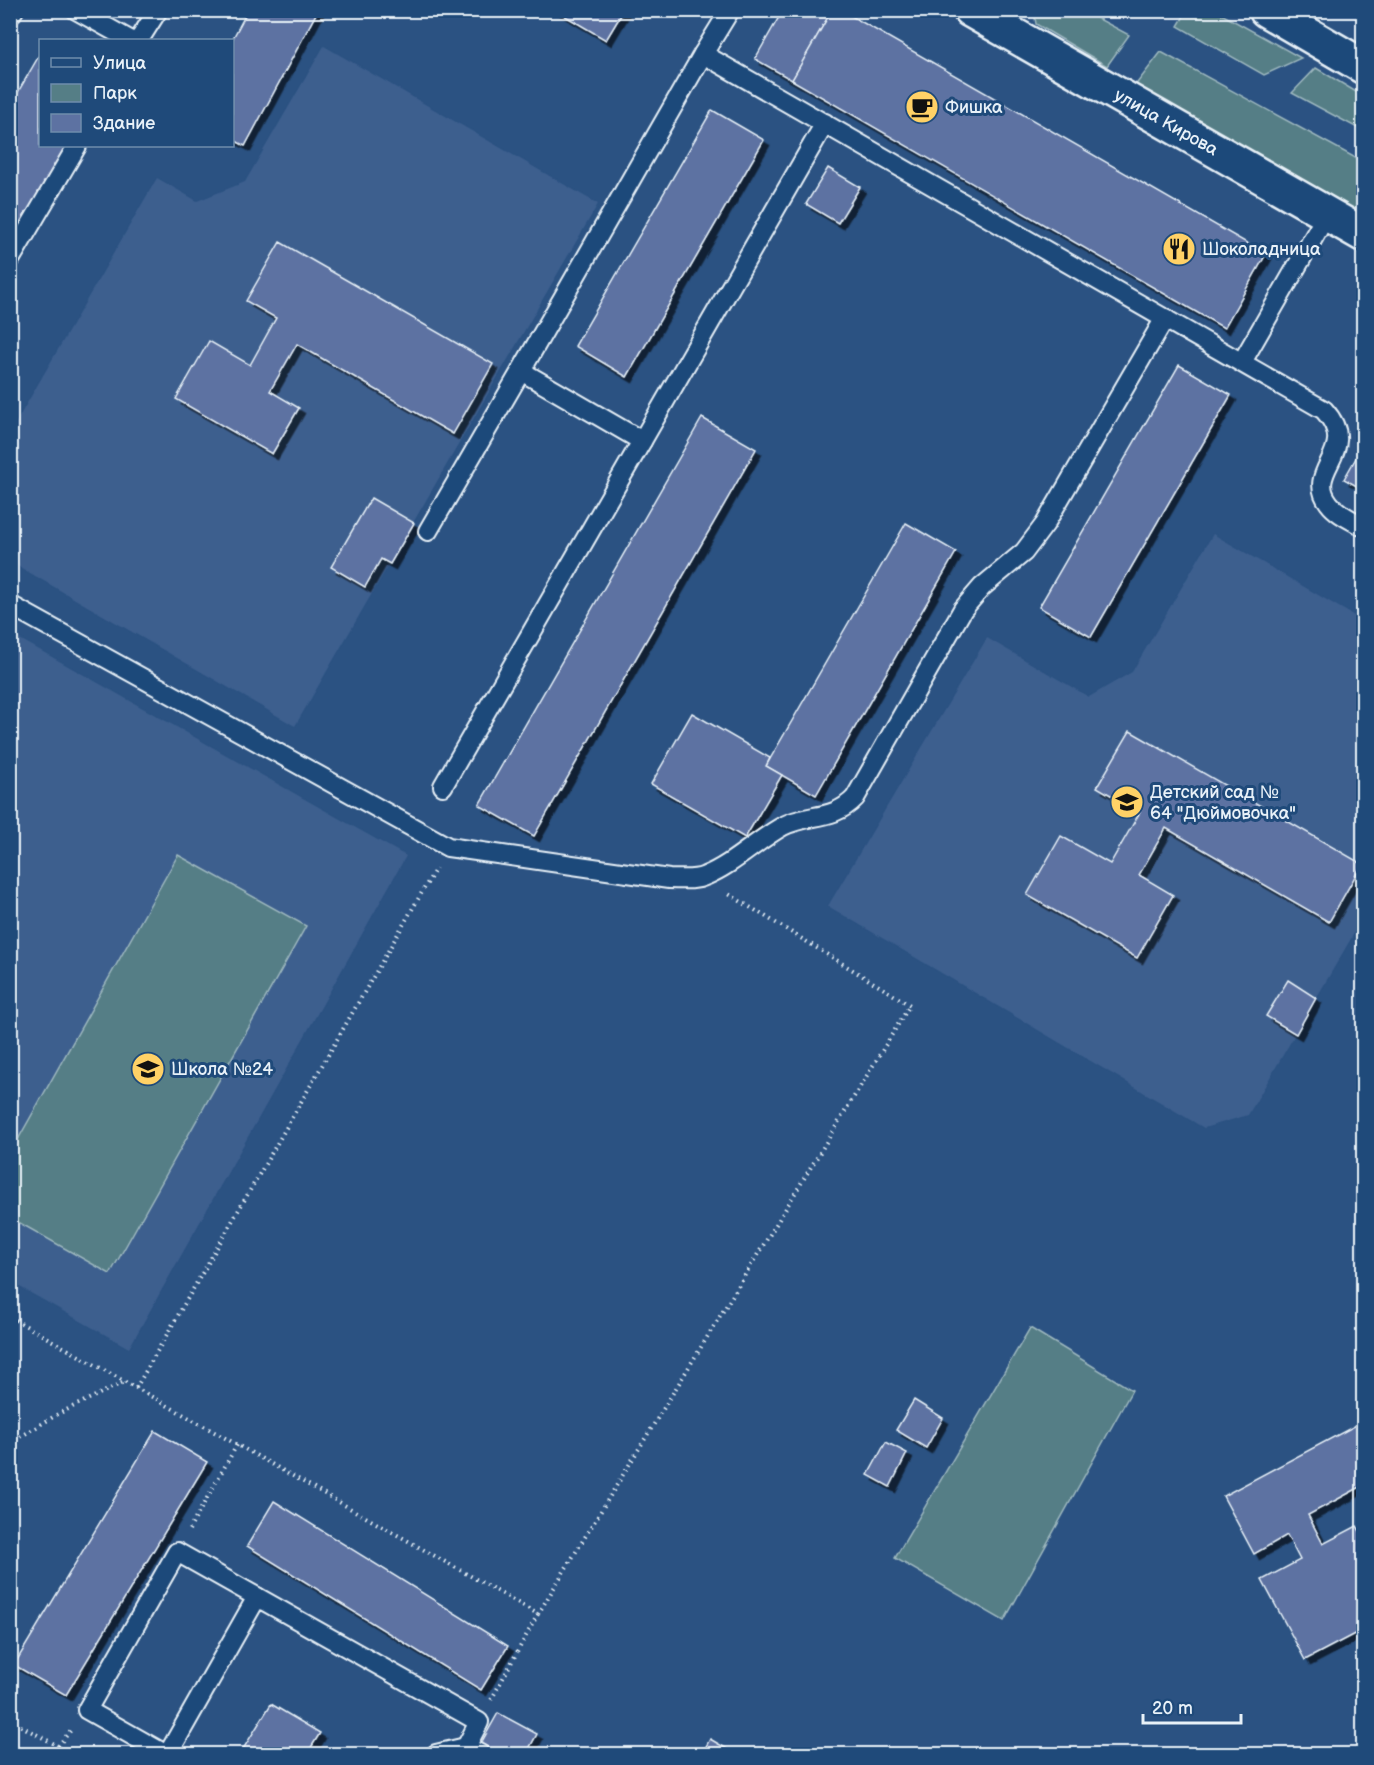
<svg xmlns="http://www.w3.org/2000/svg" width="1374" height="1765" font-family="'Balsamiq Sans',sans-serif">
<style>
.built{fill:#3d5f8e}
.green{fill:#557e86;stroke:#9eb8bf;stroke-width:1.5}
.building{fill:#5d72a2;stroke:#e8f1f8;stroke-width:1.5;filter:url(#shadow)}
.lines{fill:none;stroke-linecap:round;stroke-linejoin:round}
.lane-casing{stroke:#e8f1f8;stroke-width:22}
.secondary-casing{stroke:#e8f1f8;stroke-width:38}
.path{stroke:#e8f1f8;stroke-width:4;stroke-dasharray:1.5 4.5;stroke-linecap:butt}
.lane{stroke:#1f4a7a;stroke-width:18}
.secondary{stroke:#1f4a7a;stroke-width:33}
.labels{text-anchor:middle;stroke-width:6;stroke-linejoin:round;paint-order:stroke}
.poi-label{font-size:18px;fill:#e8f1f8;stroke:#1f4a7a;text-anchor:start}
.street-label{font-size:18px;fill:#e8f1f8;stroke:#1f4a7a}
</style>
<defs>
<filter id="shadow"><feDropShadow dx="5.5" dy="5.5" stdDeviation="0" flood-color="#0009"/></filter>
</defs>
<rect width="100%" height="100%" fill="#2b5282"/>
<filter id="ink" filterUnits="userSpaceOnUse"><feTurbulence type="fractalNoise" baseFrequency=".0167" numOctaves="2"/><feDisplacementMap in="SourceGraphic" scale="12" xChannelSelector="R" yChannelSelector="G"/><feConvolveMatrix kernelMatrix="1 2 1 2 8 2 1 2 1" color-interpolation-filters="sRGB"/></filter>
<g filter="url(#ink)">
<g class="built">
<polygon points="324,46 598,204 295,726 11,562 11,431 157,178 197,201 245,182"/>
<polygon points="1213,534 1363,621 1363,918 1248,1115 1204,1128 828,906 987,638 1089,697 1132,672"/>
<polygon points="11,634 406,856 129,1348 11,1282"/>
</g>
<g class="green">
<polygon points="1034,11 1084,11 1129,35 1107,66 1036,24"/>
<polygon points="1187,11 1216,11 1301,58 1264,75 1178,26"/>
<polygon points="1161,52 1363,162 1363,214 1134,87"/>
<polygon points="1316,68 1363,96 1363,131 1292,93"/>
<polygon points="178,855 306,926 110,1274 11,1218 11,1152"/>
<polygon points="1030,1328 1132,1390 1004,1621 895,1558"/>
</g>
<g class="building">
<polygon points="248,10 318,10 245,146 232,139 232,40"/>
<polygon points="555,10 624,10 606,40"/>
<polygon points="783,10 832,10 792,80 755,59"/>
<polygon points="832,10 841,10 1266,254 1224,328 792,80"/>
<polygon points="40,54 40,146 69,146 10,246 10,106"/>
<polygon points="712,110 764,140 627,377 575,346"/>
<polygon points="828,168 860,187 838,223 806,204"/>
<polygon points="280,242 493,364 453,434 297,344 270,391 299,408 272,454 176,399 209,341 250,365 276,318 246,301"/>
<polygon points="1179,365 1231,395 1091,637 1039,607"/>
<polygon points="702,418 756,449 534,836 479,805"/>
<polygon points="1364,444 1364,490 1344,479"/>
<polygon points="371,498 414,523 390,564 381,559 365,587 331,567"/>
<polygon points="906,523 956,552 816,795 766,766"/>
<polygon points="692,713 770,758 766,766 782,775 745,838 651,784"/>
<polygon points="1130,731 1362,864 1329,922 1166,828 1139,875 1173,895 1137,958 1027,895 1061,836 1110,864 1140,812 1097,787"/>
<polygon points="1288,980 1316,998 1296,1034 1266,1016"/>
<polygon points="914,1400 943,1418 926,1448 896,1430"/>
<polygon points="1364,1421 1364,1485 1308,1515 1323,1544 1357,1526 1364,1538 1364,1629 1305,1660 1262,1580 1300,1560 1287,1535 1254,1554 1223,1496"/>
<polygon points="155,1431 207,1462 66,1695 14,1665"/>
<polygon points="886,1442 907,1453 890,1487 868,1475"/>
<polygon points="274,1501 508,1646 481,1690 247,1546"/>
<polygon points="271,1704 320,1733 307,1754 240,1754"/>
<polygon points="498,1713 537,1734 526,1754 498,1754 480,1745"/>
<polygon points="710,1739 736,1754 702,1754"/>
</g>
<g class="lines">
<g class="lane-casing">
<g id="lane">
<polyline points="76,10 130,40"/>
<polyline points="10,16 14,10"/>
<polyline points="139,40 158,10"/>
<polyline points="703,54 730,10"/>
<polyline points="10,260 77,146"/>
<polyline points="1242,362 1327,214"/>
<polyline points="642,441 825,123"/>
<polyline points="428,531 521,371"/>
<path d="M10 605 448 847 669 879C680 879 695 881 705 876 734 864 756 841 783 826 809 813 833 821 855 798L963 609 982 587 1024 552 1045 524 1165 318"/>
<path d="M443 786 642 441 521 371 703 54 1324 410C1362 452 1303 469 1329 503 1337 514 1352 520 1364 527"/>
<polyline points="165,1754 87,1710 177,1552 257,1597"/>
<polyline points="168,1754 257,1597 479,1722 466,1747 480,1754"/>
<polyline points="436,1754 466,1747"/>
</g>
</g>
<g class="secondary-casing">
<g id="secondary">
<path id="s1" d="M970 10 1364 235"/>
<polyline points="1266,10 1364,67"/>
</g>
</g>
<g class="path">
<polyline points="10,1317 538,1614 490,1702"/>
<polyline points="136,1388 436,868"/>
<polyline points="10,1443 58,1414 124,1382"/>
<polyline points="189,1530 237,1445"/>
<polyline points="538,1614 910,1005 727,893"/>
<polyline points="10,1720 58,1746 54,1754"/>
<polyline points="58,1746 71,1730"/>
</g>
<use href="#lane" class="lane"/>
<use href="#secondary" class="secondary"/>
</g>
</g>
<defs>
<g id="cafe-disc" transform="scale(1.725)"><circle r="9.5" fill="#ffd166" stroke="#1f4a7a"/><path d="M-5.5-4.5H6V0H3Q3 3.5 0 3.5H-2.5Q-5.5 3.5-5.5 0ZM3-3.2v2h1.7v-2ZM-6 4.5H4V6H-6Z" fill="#111"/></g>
<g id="restaurant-disc" transform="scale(1.725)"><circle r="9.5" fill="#ffd166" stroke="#1f4a7a"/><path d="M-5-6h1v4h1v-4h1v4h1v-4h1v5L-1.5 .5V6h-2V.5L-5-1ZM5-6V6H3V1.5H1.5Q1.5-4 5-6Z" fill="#111"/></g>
<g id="school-disc" transform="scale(1.725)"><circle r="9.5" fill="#ffd166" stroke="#1f4a7a"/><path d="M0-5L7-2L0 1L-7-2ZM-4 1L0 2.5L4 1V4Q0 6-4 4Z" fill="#111"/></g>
</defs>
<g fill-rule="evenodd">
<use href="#cafe-disc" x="922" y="107"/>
<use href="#restaurant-disc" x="1179" y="249"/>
<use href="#school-disc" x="1127" y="802"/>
<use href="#school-disc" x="148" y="1069"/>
</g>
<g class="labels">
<g class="poi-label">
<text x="945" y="113">Фишка</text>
<text x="1202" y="255">Шоколадница</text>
<text x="1150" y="798">Детский сад №<tspan x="1150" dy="21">64 "Дюймовочка"</tspan></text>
<text x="171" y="1075">Школа №24</text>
</g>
<g class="street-label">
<text dy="6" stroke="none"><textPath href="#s1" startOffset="226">улица Кирова</textPath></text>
</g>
</g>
<rect width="1374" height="1765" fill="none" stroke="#1f4a7a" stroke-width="36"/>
<rect x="18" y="18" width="1338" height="1729" fill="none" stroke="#e8f1f8" stroke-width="2" filter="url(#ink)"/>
<rect x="39" y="39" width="195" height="108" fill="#1f4a7a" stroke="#6f8dac" stroke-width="1.5"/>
<rect x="51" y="58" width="30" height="9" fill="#1f4a7a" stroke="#6f8dac" stroke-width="1.5"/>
<text x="93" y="69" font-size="18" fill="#e8f1f8">Улица</text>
<rect x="51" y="84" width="30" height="18" fill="#557e86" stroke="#6f8dac" stroke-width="1.5"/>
<text x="93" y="99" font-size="18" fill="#e8f1f8">Парк</text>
<rect x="51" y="114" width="30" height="18" fill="#5d72a2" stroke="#6f8dac" stroke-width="1.5"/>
<text x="93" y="129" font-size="18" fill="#e8f1f8">Здание</text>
<path d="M1143 1714v9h98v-9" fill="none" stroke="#e8f1f8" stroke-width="3"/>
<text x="1152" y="1714" font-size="18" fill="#e8f1f8" stroke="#1f4a7a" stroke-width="4.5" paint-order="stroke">20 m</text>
</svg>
